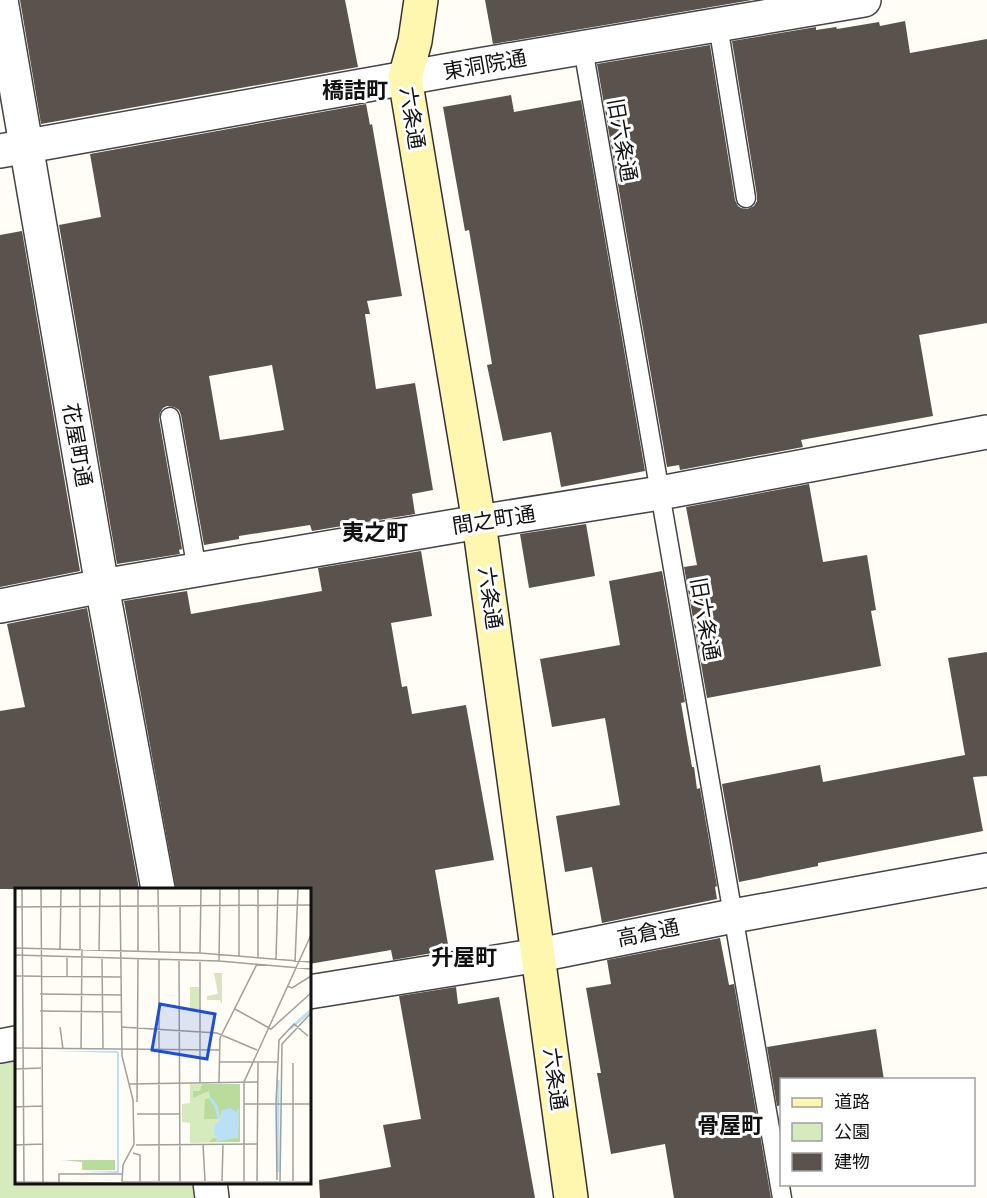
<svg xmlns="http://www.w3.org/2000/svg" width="987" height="1198" font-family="'Noto Serif','Noto Sans JP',serif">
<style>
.green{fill:#d5ebbd}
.building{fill:#5a524d;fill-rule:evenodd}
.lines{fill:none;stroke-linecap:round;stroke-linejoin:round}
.lane-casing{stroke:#444;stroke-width:21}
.street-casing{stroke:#444;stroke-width:36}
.secondary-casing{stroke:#333;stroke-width:36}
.lane{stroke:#fff;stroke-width:18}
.street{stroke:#fff;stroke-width:33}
.secondary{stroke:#fff6b0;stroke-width:33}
.labels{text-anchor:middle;stroke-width:6;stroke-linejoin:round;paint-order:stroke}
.street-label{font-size:21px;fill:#111;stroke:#fff}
.neighbourhood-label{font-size:22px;font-weight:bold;fill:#111;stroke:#fff}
.inset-river{fill:none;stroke:#b9e0f7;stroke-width:3}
.inset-road{fill:none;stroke:#a09f9a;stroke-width:1.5}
.view{fill:#1d4ed8;fill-opacity:0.15;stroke:#1d4ed8;stroke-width:3}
.inset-edge{fill:none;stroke:#111;stroke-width:3}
</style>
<rect width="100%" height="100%" fill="#fffdf5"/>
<polygon class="green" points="16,1059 16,1182 194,1182 197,1198 0,1198 0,1062"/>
<g class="building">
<polygon points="20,0 345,0 358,67 41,124"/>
<polygon points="485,0 752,0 493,44"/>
<polygon points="905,21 910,53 987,39 987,323 919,335 933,416 801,440 803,447 680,470 679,465 667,467 597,64 710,45 735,200 738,206 741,208 747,209 754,206 757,201 757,196 732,41 816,27 816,30 836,27 837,29 879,22 880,26"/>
<polygon points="511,95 514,112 581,100 645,471 561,487 551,432 503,441 487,365 492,364 469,230 465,231 443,107"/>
<path d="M366 104 370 125 372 124 402 296 367 301 370 314H365L376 389 415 383 433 490 412 494 415 514 312 531 310 525 239 536V539L204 545 181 415 179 410 174 407 167 406 163 408 160 413 159 419 182 549 179 550 180 554 117 564 59 225 101 217 90 154ZM272 365 284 430 220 440 209 376Z"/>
<polygon points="22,231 80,571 0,587 0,235"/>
<polygon points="809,484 823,562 867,555 876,610 871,611 881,666 707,698 684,567 697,565 686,507"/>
<polygon points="586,524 595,576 529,588 520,534"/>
<polygon points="421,551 432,616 391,623 402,687 407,686 412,714 466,705 494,860 435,870 449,950 393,960 391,950 309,964 309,889 176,889 124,601 187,591 191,614 322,591 318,568"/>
<polygon points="662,571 685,702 681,703 692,767 694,767 697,789 700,788 717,886 715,887 717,899 602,923 592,867 565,872 556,816 620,805 605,718 552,727 540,659 620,645 609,581"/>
<polygon points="87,608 139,889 0,889 0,711 25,707 7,624"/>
<polygon points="987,652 987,776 973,777 983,831 818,863 818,866 739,882 722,784 820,765 823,782 965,755 948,658"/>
<polygon points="720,938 729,985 734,984 771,1198 674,1198 665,1144 611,1154 597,1073 601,1073 586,988 611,984 607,960"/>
<polygon points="456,987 458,1004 499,997 535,1198 320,1198 319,1180 391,1167 383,1125 421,1119 399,996"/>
<polygon points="876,1029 884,1080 782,1080 782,1105 777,1106 767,1047"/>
</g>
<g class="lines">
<g class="lane-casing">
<g id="lane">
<polyline points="718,25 746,198"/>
<polyline points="583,48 782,1198"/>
<polyline points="170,417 197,570"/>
</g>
</g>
<g class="street-casing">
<g id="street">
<polyline points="1,0 102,586 158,889"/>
<polyline points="0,151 450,70 864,0"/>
<polyline points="0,606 102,586 479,522 660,493 987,432"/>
<polyline points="309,992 539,955 733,916 987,870"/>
<polyline points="0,1046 16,1043"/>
<polyline points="210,1182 212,1198"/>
</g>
</g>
<g class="secondary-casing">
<polyline id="secondary" points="421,0 415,41 405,78 479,522 571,1198"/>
</g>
<use href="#lane" class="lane"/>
<use href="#street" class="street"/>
<use href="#secondary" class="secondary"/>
</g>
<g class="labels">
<g class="street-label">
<text transform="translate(485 65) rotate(-10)" y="7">東洞院通</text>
<text transform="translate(412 118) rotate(81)" y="7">六条通</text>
<text transform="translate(622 140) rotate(80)" y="7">旧六条通</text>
<text transform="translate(77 445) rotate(80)" y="7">花屋町通</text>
<text transform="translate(494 520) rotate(-9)" y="7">間之町通</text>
<text transform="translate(490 598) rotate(82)" y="7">六条通</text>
<text transform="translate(705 619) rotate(80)" y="7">旧六条通</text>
<text transform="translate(648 933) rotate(-11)" y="7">高倉通</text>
<text transform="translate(555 1079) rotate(82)" y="7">六条通</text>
</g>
<g class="neighbourhood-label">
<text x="355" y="98">橋詰町</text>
<text x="375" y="540">夷之町</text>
<text x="464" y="965">升屋町</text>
<text x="730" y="1133">骨屋町</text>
</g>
</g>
<g transform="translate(15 888)">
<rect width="296" height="296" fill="#fffdf5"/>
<path d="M175 99H184V121H175ZM175 196H225V254L175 255V235L167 234V216L175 215Z" fill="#d5ebbd"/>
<path d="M187 196H225V254H194L198 250H223L222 225 207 222 205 231H189L190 211 195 210 194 203 178 210V203H185ZM46 272H100V282H67V274Z" fill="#b9dc9c"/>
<path d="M199 85H207V117L205 112H192V108L203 106Z" fill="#d9e3c4"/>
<path d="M38 163H102L104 165V285L69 284 102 283V165ZM224 219 223 249 200 254 203 249 199 247V238L207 230 206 223 215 220 221 224Z" fill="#b9e0f7"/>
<path class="inset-river" d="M275 141 296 122M195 210 201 218 204 231M263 284V192"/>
<path class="inset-road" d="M7 1 9 294M26 1 28 295M105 1 107 168 118 212 119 256 108 277 107 294H229M143 1 144 65M224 1V68M0 19 296 17M0 60 185 65 296 74M45 61 46 1M65 62V1M84 62 85 1M123 63V1M165 64V18M185 65 186 1M0 67 204 73 296 81M52 70V89M243 70V1M87 71 88 160M144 71V293M261 71 263 1M164 73 165 294M204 73 205 1M185 74V194M280 74 283 1M0 88 106 89M272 98 277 100 296 88M25 106 106 107M220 121 256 141 296 105M25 123 106 124M45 139 48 161M106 139 202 145 242 162M0 160 204 162M66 161 67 61M204 174H262M278 175V293M0 181 26 180M204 194 205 150 242 76M114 196 243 194M122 214 123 71M261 215 264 152 279 136 293 148M261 215 262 292M229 216H296M0 219 27 218M122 226H165M188 256 190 293M0 257 28 256M121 257 243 256M118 265 125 267V294M207 293 208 256M242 293 243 175M0 294 107 295M44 294V286H107M229 294V194L296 47M229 294H296M265 294 267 156 296 125"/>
<path class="view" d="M145 116 200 126 192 171 137 162Z"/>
<rect width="296" height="296" class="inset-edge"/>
</g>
<rect x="780" y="1078" width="195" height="108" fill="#ffffff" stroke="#a0a0a0" stroke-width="1.5"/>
<rect x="792" y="1098" width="30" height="9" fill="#fff6b0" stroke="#a0a0a0" stroke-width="1.5"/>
<text x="834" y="1108" font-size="18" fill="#111111">道路</text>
<rect x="792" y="1123" width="30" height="18" fill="#d5ebbd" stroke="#a0a0a0" stroke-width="1.5"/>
<text x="834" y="1138" font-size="18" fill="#111111">公園</text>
<rect x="792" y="1153" width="30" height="18" fill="#5a524d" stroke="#a0a0a0" stroke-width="1.5"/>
<text x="834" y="1168" font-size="18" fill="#111111">建物</text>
</svg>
